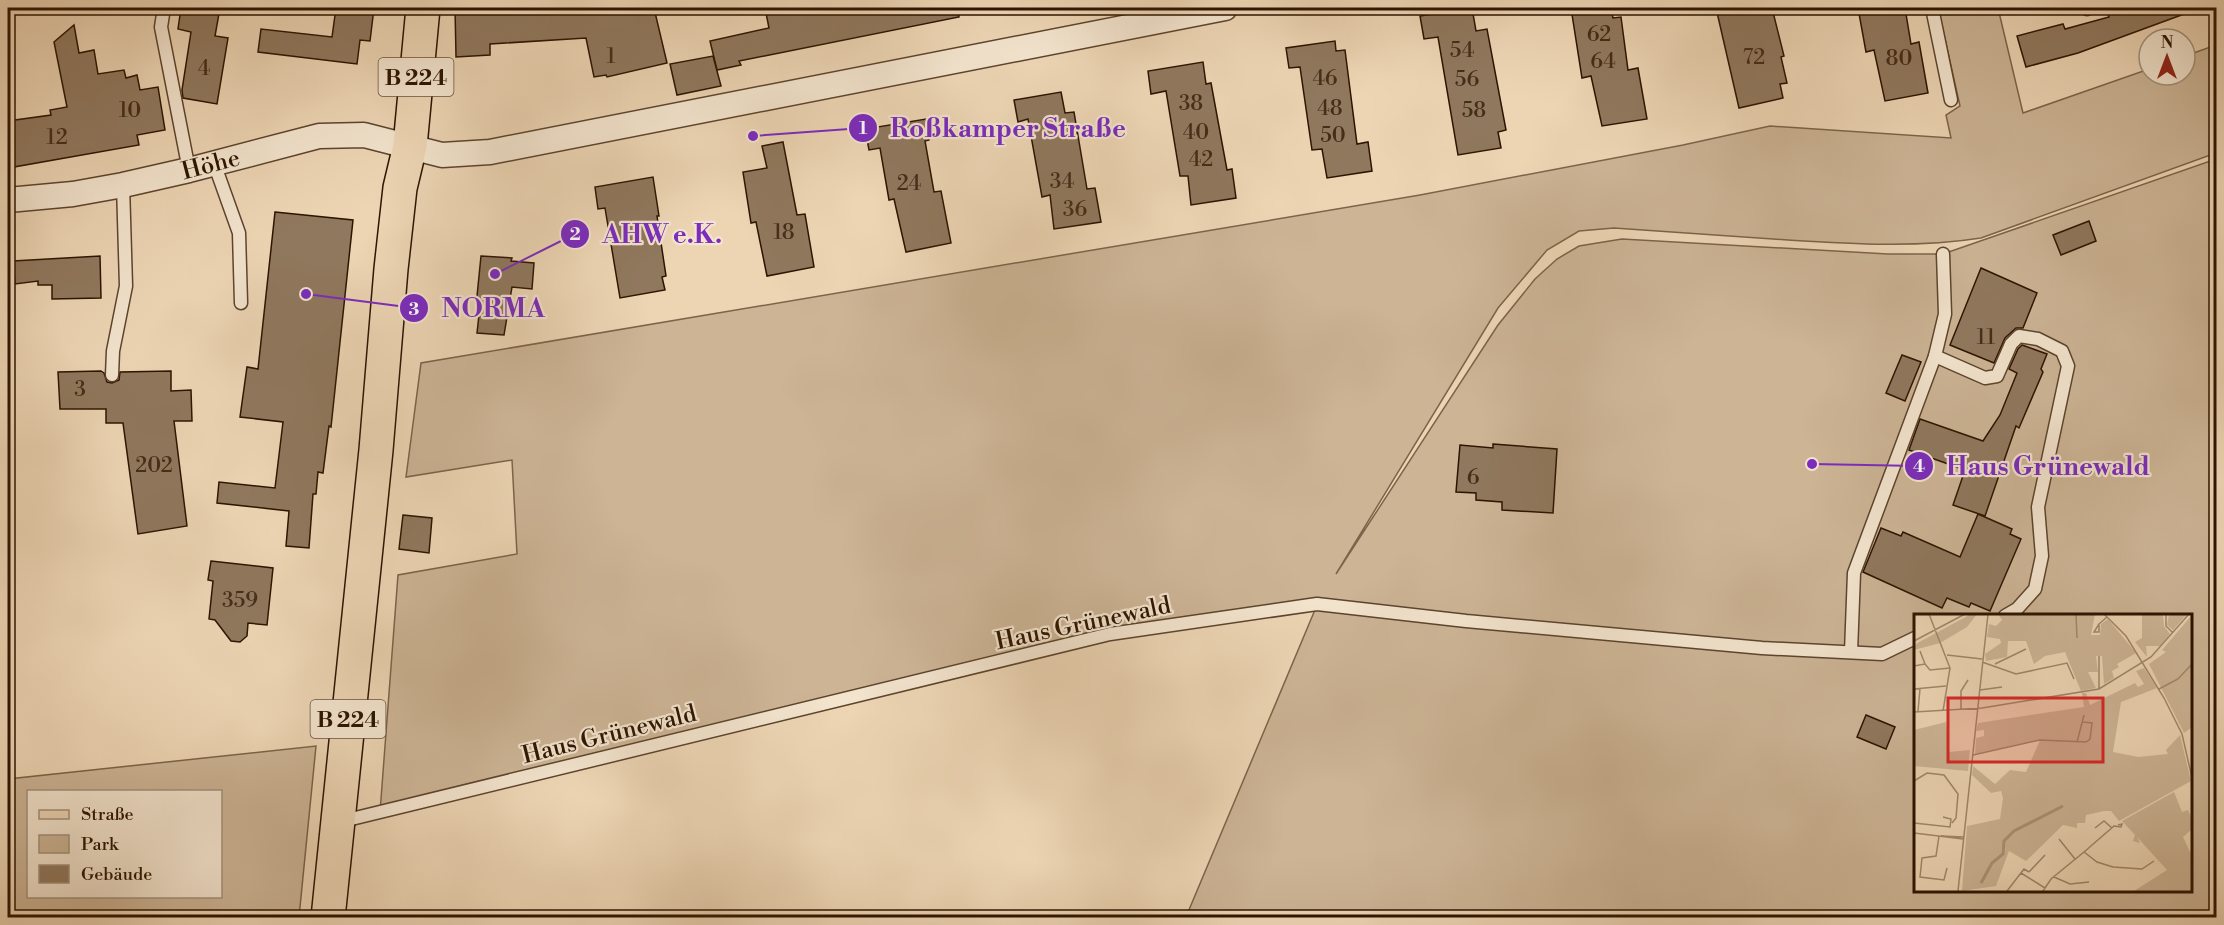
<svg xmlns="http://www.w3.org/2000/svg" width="2224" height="925" font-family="'Libre Bodoni',serif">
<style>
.green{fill:#ccb495;stroke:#7c644a;stroke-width:1.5;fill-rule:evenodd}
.building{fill:#90785e;stroke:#2c1400;stroke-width:1.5}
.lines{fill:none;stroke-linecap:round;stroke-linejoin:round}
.lane-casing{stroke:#5c442d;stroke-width:15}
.street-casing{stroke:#5c442d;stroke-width:27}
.primary-casing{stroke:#2c1400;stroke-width:36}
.lane{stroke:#f3e4ce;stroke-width:12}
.street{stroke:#f3e4ce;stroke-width:24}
.primary{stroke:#edd5b4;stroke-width:33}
.labels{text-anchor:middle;stroke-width:4.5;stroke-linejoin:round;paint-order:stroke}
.number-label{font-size:21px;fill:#452d18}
.shield{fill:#f3e4ce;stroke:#68523e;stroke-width:1.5}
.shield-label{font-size:22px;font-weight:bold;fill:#2c1400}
.street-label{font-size:24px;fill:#2c1400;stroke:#f3e4ce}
.inset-river{fill:none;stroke:#ab9377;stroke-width:3}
.inset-road{fill:none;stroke:#a0886c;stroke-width:1.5}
.view{fill:#d62828;fill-opacity:0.15;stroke:#d62828;stroke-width:3}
.inset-edge{fill:none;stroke:#2c1400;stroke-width:3}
.leader{fill:none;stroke:#7b2cbf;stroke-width:2}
.callout-dot{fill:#7b2cbf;stroke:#f3e4ce;stroke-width:2}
.mark-label{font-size:18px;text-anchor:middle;font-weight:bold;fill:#fff}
.callout-label{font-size:26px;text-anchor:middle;font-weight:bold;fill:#7b2cbf;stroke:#f3e4ce;stroke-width:4.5;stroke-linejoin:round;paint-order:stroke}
</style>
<rect width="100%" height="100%" fill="#edd5b4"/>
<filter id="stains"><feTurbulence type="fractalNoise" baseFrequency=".00333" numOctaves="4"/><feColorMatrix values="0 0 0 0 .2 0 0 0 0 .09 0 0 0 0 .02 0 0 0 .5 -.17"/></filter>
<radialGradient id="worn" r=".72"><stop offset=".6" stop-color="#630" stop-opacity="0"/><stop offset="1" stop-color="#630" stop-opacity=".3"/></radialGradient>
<g class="green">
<path d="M1938 8H1998L2023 113 2149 69V75H2185V56L2216 45V153L1981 238C1918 248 1852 244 1788 240 1730 236 1672 232 1614 228L1579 231 1547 250 1498 308 1336 574 1498 325 1535 279 1557 259 1579 246 1622 239 1888 254H1943L2216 159V917H1186L1317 605 1110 634 380 812 398 575 517 554 512 460 406 477 421 363 1420 195 1683 145 1770 126 1951 138 1946 115 1960 106ZM1915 616H2190V890H1915Z"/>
<path d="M316 746 299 917H8V779ZM28 792H220V896H28Z"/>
</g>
<g class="building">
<polygon points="181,8 220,8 215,36 228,38 217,104 183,98 182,90 191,32 178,29"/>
<polygon points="336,8 374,8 370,41 360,40 357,64 258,52 261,29 332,37"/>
<polygon points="455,8 654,8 667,63 607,77 606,75 594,77 586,38 490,44 490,55 456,57"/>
<polygon points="765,8 795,8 796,12 820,8 958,8 959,17 739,61 741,65 717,70 710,41 769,28"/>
<polygon points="1472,8 1476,31 1487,29 1506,130 1498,132 1501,148 1458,155 1438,37 1424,39 1420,16"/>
<polygon points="1571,8 1611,8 1613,18 1621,17 1628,70 1638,68 1647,119 1602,126 1591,76 1582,78"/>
<polygon points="1716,8 1772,8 1784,56 1781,57 1787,83 1780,84 1783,98 1739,108"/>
<polygon points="1858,8 1905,8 1911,44 1919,42 1928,93 1885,101 1874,50 1866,52"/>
<polygon points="2106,8 2194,8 2195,10 2078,53 2026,67 2017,36 2063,24 2065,29 2109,17"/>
<polygon points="74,25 79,53 94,50 98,74 124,70 126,78 137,75 140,90 158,87 165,130 137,135 139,145 8,168 8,121 51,115 50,110 67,107 54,42"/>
<polygon points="1335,41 1336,51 1345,50 1357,144 1368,142 1372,171 1327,178 1322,149 1312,150 1300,67 1289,68 1286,48"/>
<polygon points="713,56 721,86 677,95 670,64"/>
<polygon points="1203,62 1206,84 1211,83 1227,170 1232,169 1236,198 1191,205 1188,176 1180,176 1166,91 1151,94 1148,71"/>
<polygon points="1061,92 1065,113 1074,112 1087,189 1095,188 1101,222 1054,229 1050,195 1042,197 1028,119 1018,122 1014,100"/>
<polygon points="926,119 929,140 925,141 934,192 941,191 951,243 906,252 894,199 889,200 880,148 869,150 865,129"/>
<polygon points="783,142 797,215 805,214 814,267 767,276 756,222 751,223 743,172 767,168 762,146"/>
<polygon points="653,177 659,216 657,216 666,276 662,277 665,290 620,298 605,208 598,209 595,187"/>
<polygon points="275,212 353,220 331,427 329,426 323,473 318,472 316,494 313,494 309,548 286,546 289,511 217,503 219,482 275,488 283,422 240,417 247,367 258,369"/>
<polygon points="2089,221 2096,241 2061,255 2053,235"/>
<polygon points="100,256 101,298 52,299 52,285 38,285 38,281 15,284 13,261"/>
<polygon points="481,256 512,258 511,261 534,263 532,289 512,287 504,335 477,333 480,306 476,306"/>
<polygon points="1981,268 2037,293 2023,328 2016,328 2005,338 1994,363 1950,345"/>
<polygon points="2022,345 2047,354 2041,369 2043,372 2019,428 2016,426 1985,516 1953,505 1965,470 1909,450 1920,419 1983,441 2000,415 2013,383 2017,373 2009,369 2018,349"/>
<polygon points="1902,355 1921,362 1905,401 1886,393"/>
<polygon points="101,371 104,373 107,382 112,383 119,380 120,372 171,371 171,391 191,390 192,421 174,421 187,526 138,534 123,423 106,423 106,409 60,409 58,372"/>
<polygon points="1493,444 1557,449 1553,513 1502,510 1502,502 1476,500 1476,493 1456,492 1460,445 1493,448"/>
<polygon points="1978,514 2012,529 2010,534 2021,539 1990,611 1971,603 1969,607 1947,598 1942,608 1863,572 1881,528 1901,536 1903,532 1960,557"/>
<polygon points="403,515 432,518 429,553 399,549"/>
<polygon points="211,561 273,568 267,625 248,623 247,636 240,642 231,641 215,620 209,619 213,581 208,580"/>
<polygon points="1866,715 1895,727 1886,749 1857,737"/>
</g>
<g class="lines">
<g class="lane-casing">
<g id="lane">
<polyline points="164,8 161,27 189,170"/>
<polyline points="1932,8 1951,100"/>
<polyline points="2087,8 2087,9"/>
<polyline points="214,163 239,233 241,303"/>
<polyline points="1935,356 1985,378 1997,376 2011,344 2019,336 2038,339 2062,351 2068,366 2038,507 2042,556 2035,589 2017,609 2005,616"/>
<polyline points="112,375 113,351 126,286 123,185"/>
<polyline points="1851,652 1854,573 1935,356 1945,314 1943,254"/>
<polyline points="339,822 1110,634 1317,604 1466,621 1762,648 1882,654 1915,638"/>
</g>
</g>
<g class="street-casing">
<g id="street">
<path id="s1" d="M8 200 73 194 123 185 189 170 319 136 364 135 442 155 490 152 1225 8"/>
</g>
</g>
<g class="primary-casing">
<polyline id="primary" points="328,918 376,450 391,269 400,188 410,146 423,8"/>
</g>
<use href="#lane" class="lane"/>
<use href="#street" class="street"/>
<use href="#primary" class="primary"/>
</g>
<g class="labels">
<g class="number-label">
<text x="1599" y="41">62</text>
<text x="1462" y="57">54</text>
<text x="611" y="63">1</text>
<text x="1754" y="64">72</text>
<text x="1899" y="65">80</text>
<text x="1603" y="68">64</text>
<text x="204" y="75">4</text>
<text x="1325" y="85">46</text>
<text x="1467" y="86">56</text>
<text x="1191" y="110">38</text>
<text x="1330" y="115">48</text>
<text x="130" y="117">10</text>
<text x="1474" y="117">58</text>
<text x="1196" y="139">40</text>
<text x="1333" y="142">50</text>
<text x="57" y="144">12</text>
<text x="1201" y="166">42</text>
<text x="1062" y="188">34</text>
<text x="909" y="190">24</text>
<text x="1075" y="216">36</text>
<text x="784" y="239">18</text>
<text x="1986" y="344">11</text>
<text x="80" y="396">3</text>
<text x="154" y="472">202</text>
<text x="1473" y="484">6</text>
<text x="240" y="607">359</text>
</g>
<g class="shield">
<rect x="378.5" y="58" width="75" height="38" rx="4.5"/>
<rect x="310.5" y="700" width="75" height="38" rx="4.5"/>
</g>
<g class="shield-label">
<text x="416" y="85">B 224</text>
<text x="348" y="727">B 224</text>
</g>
<g class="street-label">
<text dy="8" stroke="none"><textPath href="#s1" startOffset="206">Höhe</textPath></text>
<text transform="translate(1083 623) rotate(-12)" y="8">Haus Grünewald</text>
<text transform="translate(609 734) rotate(-14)" y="8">Haus Grünewald</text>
</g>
</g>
<g transform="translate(1914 614)">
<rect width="278" height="278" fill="#edd5b4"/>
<path d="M57 0H63L53 13 26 29 0 36V31ZM84 0H181L177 21H186L187 10 194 5 222 39 203 50 205 53 198 57 200 64 190 70 188 42H182L184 58H174L182 74 167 77 151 38 131 42 120 50 112 27H94L93 43 72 47 71 40 87 29 86 25 73 23 75 10 82 12 88 6ZM228 0H249L250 12 256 20 246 32H232L233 43 221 28 228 24ZM255 0H273L259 16 253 11ZM277 2V114L270 119 235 50 252 38 248 36ZM230 54 243 74 207 88 199 138 224 143 254 140 252 136 266 121 277 167 205 207 197 197H190L172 201 171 209H163V214L149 211 112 247 95 237 82 272 48 277 53 212 86 205 89 184 87 177 77 179 58 161 59 152 81 170 96 156 112 158 126 126 61 140 62 124 70 122V116L62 117 64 109 170 93 168 79H172L176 91 221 69 224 73 230 70 222 57ZM32 108 35 138 56 136 54 157 0 152V116ZM260 178 268 198 274 196 277 203V216L269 223 277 240V277H220L253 256 223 223 226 229 219 227 221 221 208 207Z" fill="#ccb495"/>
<path class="inset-river" d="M67 269 78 249 89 240 90 227 100 217 149 192"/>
<path class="inset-road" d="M15 0 36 54 29 97M162 0 163 24M190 0 212 22 250 84 268 120 278 164M252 0V12L259 19M185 10 180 18H185V10L193 3M0 27 51 0M33 41 68 45M185 42V75M68 48 102 60 153 49 160 65M11 50 16 56 36 54M81 50 112 35M0 52 11 50 6 37M0 75 32 72M245 75 264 65 278 50M66 76 88 73M47 95V77L54 66M4 97 6 75M0 98 68 94 185 75 237 43 275 0M163 128 170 101M59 141 126 126 172 128 176 125 178 109 169 108M0 167 13 159 30 161 44 180 42 204 38 209M0 209 36 213 37 205 29 203M181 214 190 207 198 214M0 219 49 225M25 222 22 242 8 244 6 263 30 266 33 254M27 222 50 223M145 225 161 245M170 238 183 248 199 253 228 255 240 247M115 258 131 241M107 259 131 274M140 263 156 270 175 268M44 277 74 0M93 277 110 255 115 258M129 277 137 265 170 238 200 212 207 213 208 210 204 211"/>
<path class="view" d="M34 84H189V148H34Z"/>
<rect width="278" height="278" class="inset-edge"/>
</g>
<path class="leader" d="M753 136L863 128M495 274L575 234M306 294L414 308M1812 464L1919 466"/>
<g class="callout-dot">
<circle cx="753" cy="136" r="6"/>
<circle cx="495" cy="274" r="6"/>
<circle cx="306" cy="294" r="6"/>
<circle cx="1812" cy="464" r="6"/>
<circle cx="863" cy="128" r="15"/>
<circle cx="575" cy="234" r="15"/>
<circle cx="414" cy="308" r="15"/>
<circle cx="1919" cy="466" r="15"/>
</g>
<g class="mark-label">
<text x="863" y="134">1</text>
<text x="575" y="240">2</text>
<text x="414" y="315">3</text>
<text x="1919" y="472">4</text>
</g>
<g class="callout-label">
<text x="1008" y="137">Roßkamper Straße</text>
<text x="662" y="243">AHW e.K.</text>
<text x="493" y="317">NORMA</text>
<text x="2048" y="475">Haus Grünewald</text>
</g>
<rect width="2224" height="925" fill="none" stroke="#edd5b4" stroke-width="30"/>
<rect x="9" y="9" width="2206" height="907" fill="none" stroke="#2c1400" stroke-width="3"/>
<rect x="15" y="15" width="2194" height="895" fill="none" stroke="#2c1400" stroke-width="1.5"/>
<rect x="27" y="790" width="195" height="108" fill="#f3e4ce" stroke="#a3917c" stroke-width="1.5"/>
<rect x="39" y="810" width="30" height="9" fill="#edd5b4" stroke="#a3917c" stroke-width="1.5"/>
<text x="81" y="820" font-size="18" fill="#2c1400">Straße</text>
<rect x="39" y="835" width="30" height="18" fill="#ccb495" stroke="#a3917c" stroke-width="1.5"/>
<text x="81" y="850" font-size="18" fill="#2c1400">Park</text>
<rect x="39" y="865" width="30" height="18" fill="#90785e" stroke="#a3917c" stroke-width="1.5"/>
<text x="81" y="880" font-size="18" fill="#2c1400">Gebäude</text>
<g transform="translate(2167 57)"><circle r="28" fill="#f3e4ce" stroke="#a3917c" stroke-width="1.5"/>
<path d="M0-4.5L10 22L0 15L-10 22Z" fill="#8f2418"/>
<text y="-9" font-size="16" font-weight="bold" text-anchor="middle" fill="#2c1400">N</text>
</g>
<rect width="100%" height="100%" filter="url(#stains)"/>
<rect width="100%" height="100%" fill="url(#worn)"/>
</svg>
